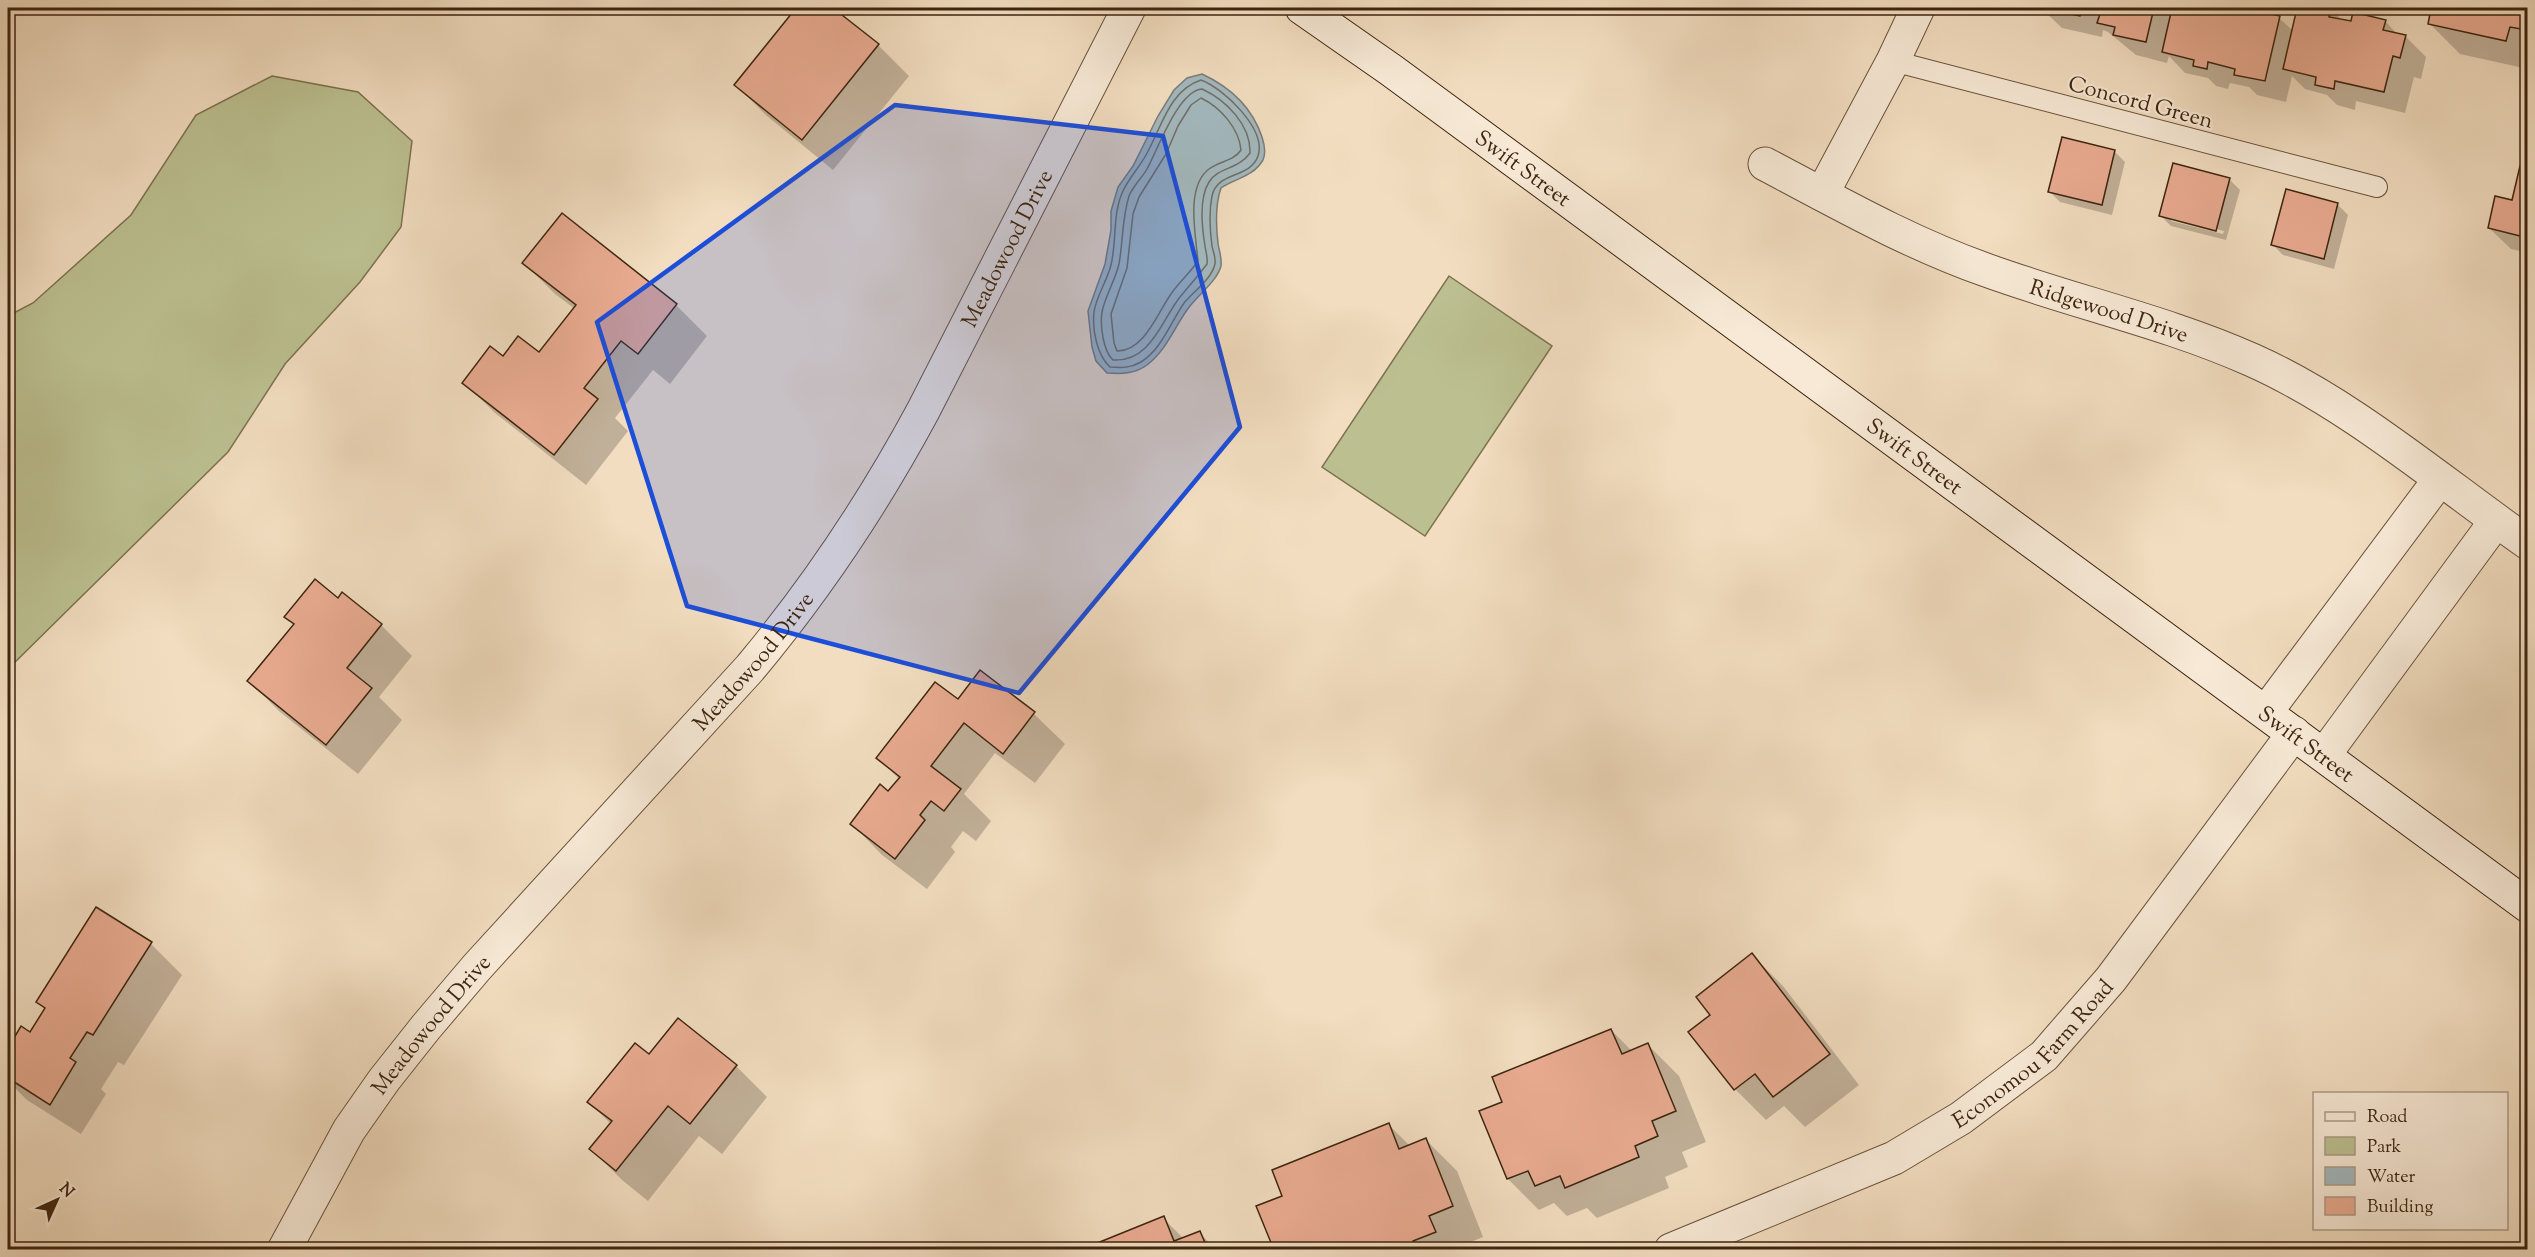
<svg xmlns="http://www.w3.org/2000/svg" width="2535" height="1257" font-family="'Sorts Mill Goudy',serif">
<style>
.green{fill:#bcc091;stroke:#7c7250;stroke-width:1.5}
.water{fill:#a2b8be;stroke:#7a7d78;stroke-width:1.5}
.shadow{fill:#0003;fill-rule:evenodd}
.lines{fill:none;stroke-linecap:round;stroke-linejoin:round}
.shore{stroke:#706e66;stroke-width:1.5}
.building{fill:#e9ab91;stroke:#3d250f;stroke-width:1.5}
.lane-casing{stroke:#6a533b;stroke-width:22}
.street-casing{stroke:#6a533b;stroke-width:35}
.secondary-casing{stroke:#3d250f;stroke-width:35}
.lane{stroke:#f7e9d6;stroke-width:20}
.street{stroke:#f7e9d6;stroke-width:33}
.secondary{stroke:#f7e9d6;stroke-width:33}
.marked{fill:#1d4ed8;fill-opacity:0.2;stroke:#1d4ed8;stroke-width:4.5;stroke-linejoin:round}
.labels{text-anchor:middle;stroke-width:4.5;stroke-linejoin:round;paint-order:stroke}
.street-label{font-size:22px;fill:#3d250f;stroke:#f7e9d6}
</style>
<rect width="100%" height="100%" fill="#f2ddc0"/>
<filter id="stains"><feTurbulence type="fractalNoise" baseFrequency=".00333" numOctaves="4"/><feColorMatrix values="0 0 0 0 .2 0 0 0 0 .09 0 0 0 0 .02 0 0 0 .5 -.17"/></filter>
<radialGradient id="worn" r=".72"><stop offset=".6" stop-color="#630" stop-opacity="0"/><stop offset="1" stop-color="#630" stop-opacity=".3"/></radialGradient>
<g class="green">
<polygon points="272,76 358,92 412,141 401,227 360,282 285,364 228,452 8,669 8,316 33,303 131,215 196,115"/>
<polygon points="1449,276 1552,346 1425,536 1322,467"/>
</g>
<path class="water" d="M1202 74C1230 87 1252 107 1262 137 1264 143 1266 153 1263 160 1253 177 1236 178 1221 188 1215 205 1216 226 1218 243 1219 251 1222 257 1221 266 1217 281 1200 293 1190 306 1175 325 1167 350 1147 365 1135 374 1121 374 1107 373L1096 361 1092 347 1088 311 1105 264 1111 230V211L1118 187 1133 166 1158 116 1174 90 1187 78Z"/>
<g class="shadow">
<polygon points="798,8 831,8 878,45 909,76 833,170 767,116 736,85"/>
<polygon points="2041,8 2238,8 2279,18 2293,31 2298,8 2328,8 2344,21 2385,21 2398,35 2405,36 2426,57 2421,79 2414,77 2405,113 2356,101 2355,110 2337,105 2327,95 2305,89 2292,76 2286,102 2257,95 2249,87 2230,83 2228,89 2216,86 2208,78 2185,73 2169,56 2167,63 2136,55 2108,32 2103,30 2102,37 2062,28"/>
<polygon points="2433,8 2528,8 2528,69 2460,54 2429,23"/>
<polygon points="2115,152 2125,162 2112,215 2060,202 2050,192"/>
<polygon points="2528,170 2528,253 2511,249 2489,228 2513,202"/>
<path d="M2229 179 2240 190 2226 240 2171 226 2161 216ZM2171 218 2224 231 2223 234 2171 221Z"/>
<polygon points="2287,191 2338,205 2348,215 2334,269 2283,255 2273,245"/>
<polygon points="562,215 676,305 707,336 670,384 653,370 615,418 628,431 586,485 495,413 464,382 503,358 539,355 575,309 555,294 524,263"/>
<polygon points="343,594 381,625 412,656 379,697 402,720 358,774 280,712 249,681 295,625 286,617 338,600"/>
<polygon points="980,672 1034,714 1065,744 1035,783 995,753 964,794 991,821 976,841 963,831 951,847 955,852 927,889 882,855 852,824 889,793 899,779 878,758 958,701"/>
<polygon points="151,944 182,975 124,1065 118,1062 101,1089 106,1094 81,1134 27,1100 8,1081 8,1051 22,1028 31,1034 46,1010 38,1002"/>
<polygon points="1752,955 1783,986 1859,1085 1805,1127 1784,1106 1766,1120 1735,1089 1712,1015"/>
<polygon points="678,1020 736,1066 767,1097 722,1154 699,1136 648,1201 622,1180 591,1149 611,1124 589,1102 650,1056"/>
<polygon points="1611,1030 1632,1051 1648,1045 1679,1076 1706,1142 1682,1152 1688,1167 1665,1177 1669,1188 1597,1218 1587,1208 1567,1216 1554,1203 1539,1210 1508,1179 1504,1103"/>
<polygon points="1389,1125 1410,1146 1426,1140 1457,1171 1483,1237 1459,1247 1460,1250 1276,1250 1284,1197"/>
<polygon points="1163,1218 1184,1239 1200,1233 1216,1250 1084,1250"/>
</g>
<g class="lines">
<g class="shore">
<path d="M1201 80C1223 88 1267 129 1258 156 1250 179 1217 171 1212 196 1209 211 1210 231 1212 246 1213 252 1216 257 1215 264 1211 280 1194 291 1184 303 1171 322 1161 350 1141 362 1131 368 1122 368 1110 367 1097 355 1092 330 1094 312 1096 297 1107 281 1111 265 1117 241 1112 212 1124 189 1130 177 1140 166 1146 155 1161 129 1169 90 1201 80Z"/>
<path d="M1202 89C1226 100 1251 125 1250 153 1238 170 1218 167 1209 182 1199 198 1202 228 1205 246 1206 253 1208 258 1207 264 1198 276 1189 286 1180 297 1161 321 1151 362 1113 360 1103 351 1100 325 1102 312 1105 296 1115 281 1119 264 1123 242 1122 218 1129 196 1133 186 1142 178 1147 169 1158 149 1178 91 1202 89Z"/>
<path d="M1201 98C1220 107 1239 128 1241 150 1234 161 1220 161 1209 169 1185 187 1196 236 1198 261 1190 273 1179 282 1171 294 1158 312 1144 352 1117 351L1114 343 1111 314 1127 268 1133 214 1139 197 1166 154 1178 126 1191 105Z"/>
</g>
</g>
<g class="building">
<polygon points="796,8 833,8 879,44 802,140 734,85"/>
<polygon points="2040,8 2154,8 2146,42 2113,35 2115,27 2097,23 2100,14 2082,10 2080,16"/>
<polygon points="2172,8 2244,8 2280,16 2265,81 2234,75 2235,69 2208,62 2207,69 2193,66 2194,60 2162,52"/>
<polygon points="2297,8 2331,8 2329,17 2351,21 2353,12 2386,20 2383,30 2406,35 2400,58 2393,56 2384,92 2335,81 2334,89 2315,85 2316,77 2283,69"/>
<polygon points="2431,8 2514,8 2513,11 2525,13 2521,29 2510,27 2506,41 2428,24"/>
<polygon points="2062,137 2115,150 2102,205 2048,192"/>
<polygon points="2173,163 2230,178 2216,231 2159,216"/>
<polygon points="2520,166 2528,168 2528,238 2488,228 2495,196 2512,200"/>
<polygon points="2286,189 2338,203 2324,259 2271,245"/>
<polygon points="562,213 677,304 638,354 621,341 584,388 598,399 554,455 462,383 490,346 503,356 518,336 539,352 576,305 522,263"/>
<polygon points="315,579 338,598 342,592 382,624 347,668 372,688 326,745 247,681 294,624 284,617"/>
<polygon points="980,670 1035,712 1003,754 964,723 931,766 961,789 944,811 931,801 920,815 925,820 895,859 850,824 880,784 888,791 900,777 876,758 935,682 958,699"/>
<polygon points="96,907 152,942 93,1035 87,1032 70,1058 76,1062 50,1105 8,1078 8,1048 21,1026 30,1032 45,1008 36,1002"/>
<polygon points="1752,953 1830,1054 1773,1097 1755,1074 1734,1090 1688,1032 1710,1015 1696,997"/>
<polygon points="678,1018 737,1065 690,1124 668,1106 616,1171 589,1149 612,1121 587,1102 635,1043 649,1054"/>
<polygon points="1611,1029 1622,1054 1648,1043 1676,1111 1652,1121 1658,1136 1635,1146 1639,1157 1565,1188 1560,1176 1535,1186 1528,1171 1507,1179 1479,1111 1502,1102 1492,1077"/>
<polygon points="1389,1123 1399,1149 1426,1138 1453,1206 1429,1216 1436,1232 1413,1241 1416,1250 1274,1250 1256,1206 1282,1196 1272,1170"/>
<polygon points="1164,1216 1174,1241 1200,1231 1208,1250 1080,1250"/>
</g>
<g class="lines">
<g class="lane-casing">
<polyline id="lane" points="1893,61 2377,187"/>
</g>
<g class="street-casing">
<g id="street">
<path id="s1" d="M1765 164C1837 202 1909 243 1986 270 2074 302 2167 322 2252 360 2349 403 2441 482 2528 543"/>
<polyline points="1822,194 1893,61 1918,8"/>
<polyline points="2266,712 2440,479"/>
<polyline points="2324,755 2496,521"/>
<path id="s2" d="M284 1250 349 1130 384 1080 426 1027 477 967 750 668C816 589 874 502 923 411L1129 8"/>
<path id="s3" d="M1671 1250 1894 1158 1961 1118 2044 1056 2111 979 2294 733"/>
</g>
</g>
<g class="secondary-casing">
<g id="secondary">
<path id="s4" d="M1302 8 1391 70 2528 906"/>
</g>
</g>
<use href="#lane" class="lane"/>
<use href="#street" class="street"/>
<use href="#secondary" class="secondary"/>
</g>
<path class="marked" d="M895 105 1163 136 1240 427 1019 693 687 606 597 322Z"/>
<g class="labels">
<g class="street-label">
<text transform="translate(2141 101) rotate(15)" y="8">Concord Green</text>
<text dy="8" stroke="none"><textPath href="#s4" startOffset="273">Swift Street</textPath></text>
<text dy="8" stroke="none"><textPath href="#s2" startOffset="1242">Meadowood Drive</textPath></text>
<text dy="8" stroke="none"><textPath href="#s1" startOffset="375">Ridgewood Drive</textPath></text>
<text dy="8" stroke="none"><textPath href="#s4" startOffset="759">Swift Street</textPath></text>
<text dy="8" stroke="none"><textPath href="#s2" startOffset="756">Meadowood Drive</textPath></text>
<text dy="8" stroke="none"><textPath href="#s4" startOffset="1245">Swift Street</textPath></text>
<text dy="8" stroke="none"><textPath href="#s2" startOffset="270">Meadowood Drive</textPath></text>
<text dy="8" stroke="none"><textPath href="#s3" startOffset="416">Economou Farm Road</textPath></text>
</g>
</g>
<rect width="2535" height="1257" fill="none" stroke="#f2ddc0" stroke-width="30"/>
<rect x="9" y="9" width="2517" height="1239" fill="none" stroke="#3d250f" stroke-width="3"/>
<rect x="15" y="15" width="2505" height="1227" fill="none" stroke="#3d250f" stroke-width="1.5"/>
<rect x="2313" y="1092" width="195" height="138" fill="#f7e9d6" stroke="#ad9b86" stroke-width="1.5"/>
<rect x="2325" y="1112" width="30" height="9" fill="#f7e9d6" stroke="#ad9b86" stroke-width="1.5"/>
<text x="2367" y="1122" font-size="18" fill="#3d250f">Road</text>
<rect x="2325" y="1137" width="30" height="18" fill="#bcc091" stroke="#ad9b86" stroke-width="1.5"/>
<text x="2367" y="1152" font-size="18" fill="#3d250f">Park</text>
<rect x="2325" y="1167" width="30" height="18" fill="#a2b8be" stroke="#ad9b86" stroke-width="1.5"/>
<text x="2367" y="1182" font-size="18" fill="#3d250f">Water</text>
<rect x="2325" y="1197" width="30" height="18" fill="#e9ab91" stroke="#ad9b86" stroke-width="1.5"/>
<text x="2367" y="1212" font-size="18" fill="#3d250f">Building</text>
<g transform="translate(57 1200) rotate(45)" stroke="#f7e9d6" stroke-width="4.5" paint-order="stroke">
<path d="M0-4.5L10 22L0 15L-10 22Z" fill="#3d250f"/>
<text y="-9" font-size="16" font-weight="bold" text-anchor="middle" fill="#3d250f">N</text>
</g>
<rect width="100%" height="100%" filter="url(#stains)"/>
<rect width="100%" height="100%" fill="url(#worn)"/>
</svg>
